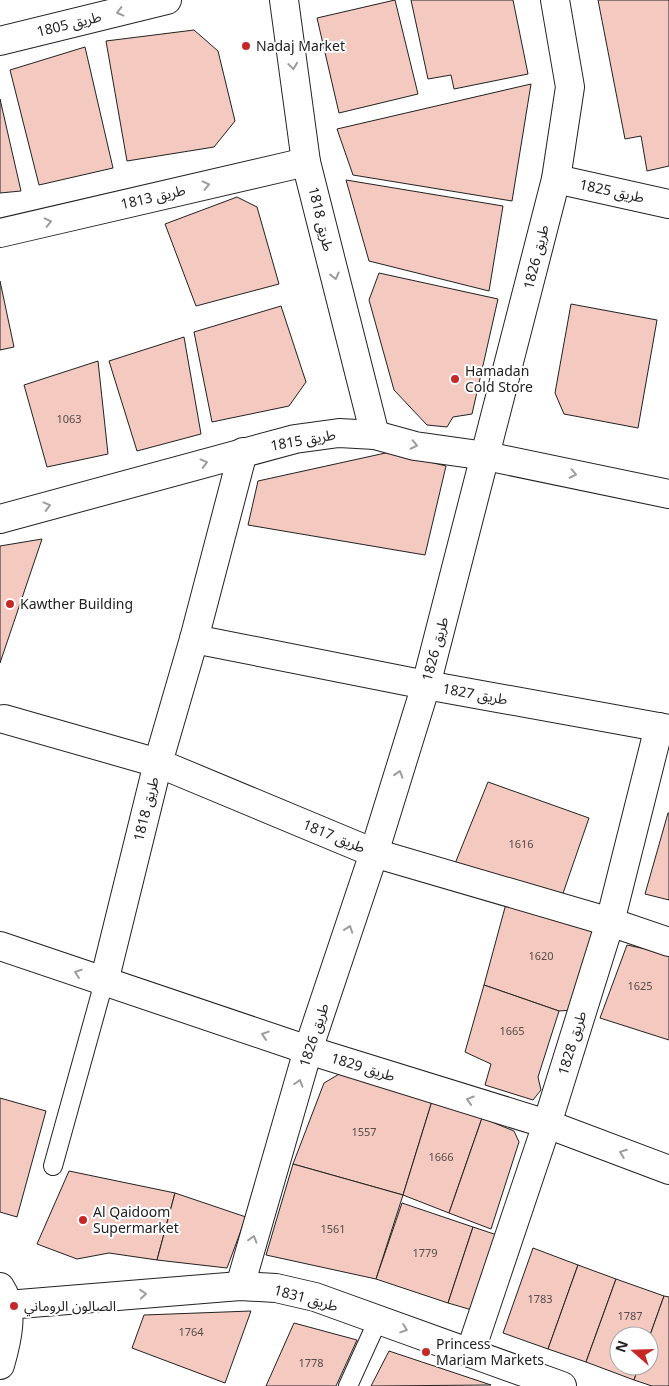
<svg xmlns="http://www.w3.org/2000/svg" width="669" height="1386" font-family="'Noto Sans','Noto Sans Arabic',sans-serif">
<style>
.building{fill:#f3c9c0;stroke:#222}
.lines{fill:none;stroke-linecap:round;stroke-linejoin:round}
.service-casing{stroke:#222;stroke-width:20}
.minor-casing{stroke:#222;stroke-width:30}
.service{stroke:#fff;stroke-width:18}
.minor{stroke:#fff;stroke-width:28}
.oneway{stroke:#9c9c9c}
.poi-dot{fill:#c62828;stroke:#fff;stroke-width:2}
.labels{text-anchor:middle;stroke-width:4;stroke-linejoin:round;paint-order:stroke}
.number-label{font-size:11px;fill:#564c4a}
.street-label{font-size:14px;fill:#222;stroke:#fff}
.poi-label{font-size:14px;fill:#222;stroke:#fff;text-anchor:start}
</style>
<rect width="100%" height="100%" fill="#fff"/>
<g class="building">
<polygon points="395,0 418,94 339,113 317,18"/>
<polygon points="411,0 513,0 528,74 454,89 451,75 428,79"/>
<polygon points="598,0 669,0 669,166 647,171 641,136 625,139"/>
<polygon points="194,30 218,51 235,121 214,147 127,161 106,41"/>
<polygon points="85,47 113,168 39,185 10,70"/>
<polygon points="531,84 512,201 353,175 337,129"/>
<polygon points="0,99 21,191 0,193"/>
<polygon points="346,180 503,206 489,291 369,261"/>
<polygon points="237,197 257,207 279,284 196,306 165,224"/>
<polygon points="379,273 498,299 472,414 453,417 447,427 427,425 394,390 369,300"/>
<polygon points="0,281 14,347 0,350"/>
<polygon points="571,304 657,320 638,428 564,414 555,393"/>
<polygon points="281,306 306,382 289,406 212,422 194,332"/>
<polygon points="184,337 201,434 137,451 109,361"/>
<polygon points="98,361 108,454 47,467 24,385"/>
<polygon points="390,452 446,466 425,555 248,525 258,481"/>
<polygon points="42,539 0,663 0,546"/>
<polygon points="488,782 589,818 560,902 452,871"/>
<polygon points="668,813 669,813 669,900 645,894"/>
<polygon points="507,900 600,926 572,1010 559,1011 484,985"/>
<polygon points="627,945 669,954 669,1040 600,1018"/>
<polygon points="484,985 559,1011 538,1077 541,1090 533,1100 485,1085 491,1064 465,1052"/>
<polygon points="341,1073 432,1101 403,1195 293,1164 324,1083"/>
<polygon points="0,1098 46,1111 17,1217 0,1212"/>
<polygon points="432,1101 482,1118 449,1213 403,1195"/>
<polygon points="482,1118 514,1131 519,1142 491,1229 449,1213"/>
<polygon points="293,1164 403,1195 376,1279 266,1255"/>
<polygon points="69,1171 175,1193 157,1260 109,1253 77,1259 37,1244"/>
<polygon points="175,1193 246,1217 227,1268 157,1260"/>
<polygon points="402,1203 473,1227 448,1303 376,1279"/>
<polygon points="473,1227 497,1235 472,1310 448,1303"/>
<polygon points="533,1248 578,1265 548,1349 503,1333"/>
<polygon points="578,1265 616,1279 586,1362 548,1349"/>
<polygon points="616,1279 664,1296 649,1338 649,1336 619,1336 619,1366 639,1366 634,1380 586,1362"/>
<polygon points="664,1296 669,1297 669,1386 652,1386 634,1380 639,1366 649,1366 649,1338"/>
<polygon points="251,1311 225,1383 132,1348 144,1315"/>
<polygon points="294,1323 357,1340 336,1386 266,1386"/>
<polygon points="389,1351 491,1385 371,1386"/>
</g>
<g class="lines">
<g class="service-casing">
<g id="service">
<polyline points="53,1166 104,982"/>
<polyline points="348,1386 378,1320"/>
</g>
</g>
<g class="minor-casing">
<g id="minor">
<polyline points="284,0 306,162 375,435"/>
<polyline points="0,41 167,0"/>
<polyline points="556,179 669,204"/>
<polyline points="0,233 306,162"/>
<polyline points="0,519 295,439 339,433 375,435 415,446 486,456 669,494"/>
<polyline points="194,639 426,685 669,729"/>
<polyline points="4,719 158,763 374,853 610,922 669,942"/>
<polyline points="0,946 308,1050 547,1124 669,1170"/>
<polyline points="104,982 158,763 194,639 243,452"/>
<polyline points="240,1286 308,1050 374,853 426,685 556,179 570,87 555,0"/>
<path d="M0 1287C15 1309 7 1341 0 1365"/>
<polyline points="7,1305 240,1286 276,1288 315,1297 562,1386"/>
<polyline points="470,1353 547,1124 610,922 659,727"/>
</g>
</g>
<use href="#service" class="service"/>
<use href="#minor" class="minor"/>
</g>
<defs><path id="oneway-chevron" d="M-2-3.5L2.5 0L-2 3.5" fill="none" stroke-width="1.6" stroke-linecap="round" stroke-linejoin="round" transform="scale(1.25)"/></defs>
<g class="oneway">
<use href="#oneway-chevron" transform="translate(120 12) rotate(166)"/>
<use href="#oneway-chevron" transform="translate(293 66) rotate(82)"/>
<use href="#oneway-chevron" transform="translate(206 185) rotate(-13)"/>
<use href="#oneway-chevron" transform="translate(48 222) rotate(-13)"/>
<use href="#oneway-chevron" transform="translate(335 276) rotate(76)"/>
<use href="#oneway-chevron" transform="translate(414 445) rotate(12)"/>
<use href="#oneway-chevron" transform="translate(204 463) rotate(-15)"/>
<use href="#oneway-chevron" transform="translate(573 474) rotate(12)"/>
<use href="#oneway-chevron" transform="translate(47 506) rotate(-15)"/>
<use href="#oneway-chevron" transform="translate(399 774) rotate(-73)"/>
<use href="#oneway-chevron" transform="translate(349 929) rotate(-71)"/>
<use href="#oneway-chevron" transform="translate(78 973) rotate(-161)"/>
<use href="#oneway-chevron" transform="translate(265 1035) rotate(-162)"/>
<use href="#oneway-chevron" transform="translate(299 1083) rotate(-74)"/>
<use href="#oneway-chevron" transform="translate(470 1100) rotate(-163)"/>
<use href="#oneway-chevron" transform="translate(623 1153) rotate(-159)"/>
<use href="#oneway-chevron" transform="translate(253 1239) rotate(-74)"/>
<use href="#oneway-chevron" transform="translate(143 1294) rotate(-5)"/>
<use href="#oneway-chevron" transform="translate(404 1329) rotate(19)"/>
</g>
<g class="poi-dot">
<circle cx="246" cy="46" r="5"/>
<circle cx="455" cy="379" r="5"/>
<circle cx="10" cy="604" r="5"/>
<circle cx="83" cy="1220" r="5"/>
<circle cx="14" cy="1306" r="5"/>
<circle cx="426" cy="1352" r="5"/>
</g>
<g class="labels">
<g class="number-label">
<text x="69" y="423">1063</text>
<text x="521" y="848">1616</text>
<text x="541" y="960">1620</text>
<text x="640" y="990">1625</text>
<text x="512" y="1035">1665</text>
<text x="364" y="1136">1557</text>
<text x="441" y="1161">1666</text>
<text x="333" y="1233">1561</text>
<text x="425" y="1257">1779</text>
<text x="540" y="1303">1783</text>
<text x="630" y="1320">1787</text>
<text x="191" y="1336">1764</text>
<text x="311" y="1367">1778</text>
</g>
<g class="street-label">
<text transform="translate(69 24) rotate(-14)" y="5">طريق 1805</text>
<text transform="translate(612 191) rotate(12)" y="5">طريق 1825</text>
<text transform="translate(153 197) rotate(-13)" y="5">طريق 1813</text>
<text transform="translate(321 219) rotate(76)" y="5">طريق 1818</text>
<text transform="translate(536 257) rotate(-76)" y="5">طريق 1826</text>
<text transform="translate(303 440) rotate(-10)" y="5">طريق 1815</text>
<text transform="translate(435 649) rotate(-75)" y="5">طريق 1826</text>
<text transform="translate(475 694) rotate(10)" y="5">طريق 1827</text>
<text transform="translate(146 809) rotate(-76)" y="5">طريق 1818</text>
<text transform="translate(334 836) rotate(22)" y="5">طريق 1817</text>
<text transform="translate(314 1035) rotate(-72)" y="5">طريق 1826</text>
<text transform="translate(572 1043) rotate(-73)" y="5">طريق 1828</text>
<text transform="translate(363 1067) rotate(17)" y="5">طريق 1829</text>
<text transform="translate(306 1298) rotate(15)" y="5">طريق 1831</text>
</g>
<g class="poi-label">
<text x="256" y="51">Nadaj Market</text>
<text x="465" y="376">Hamadan<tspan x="465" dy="16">Cold Store</tspan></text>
<text x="20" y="609">Kawther Building</text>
<text x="93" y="1217">Al Qaidoom<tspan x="93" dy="16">Supermarket</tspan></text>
<text x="24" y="1311">الصالون الروماني</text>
<text x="436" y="1349">Princess<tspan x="436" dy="16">Mariam Markets</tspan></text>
</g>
</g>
<g transform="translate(634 1351) rotate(290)"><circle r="24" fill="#ffffff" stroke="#a7a7a7"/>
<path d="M0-4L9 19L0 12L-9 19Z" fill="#c62828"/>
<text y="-8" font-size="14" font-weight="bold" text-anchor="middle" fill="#222222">N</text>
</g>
</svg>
